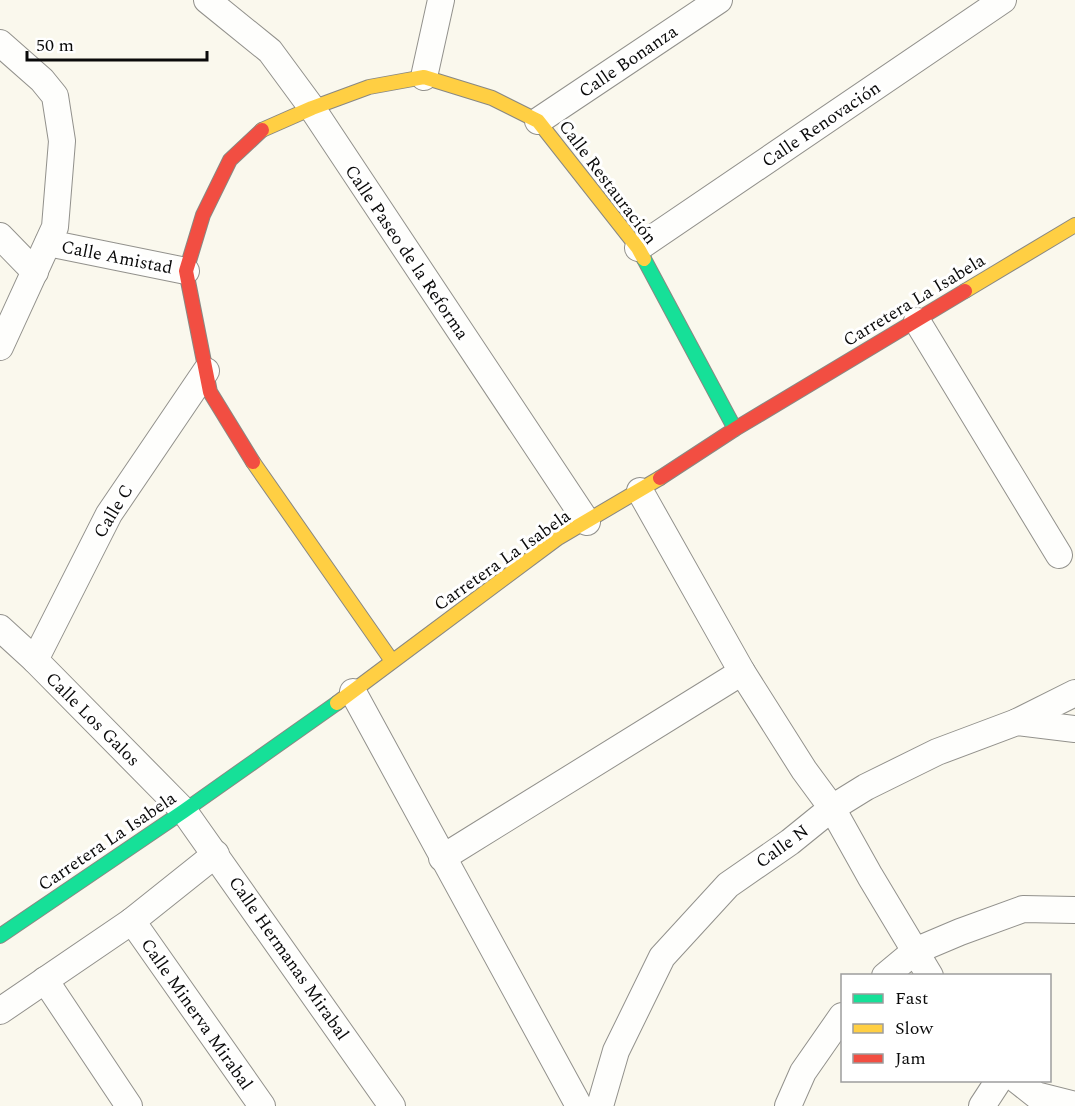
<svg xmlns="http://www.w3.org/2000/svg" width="1075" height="1106" font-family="Spectral,serif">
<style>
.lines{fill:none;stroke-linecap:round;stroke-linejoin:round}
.street-casing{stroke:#92918c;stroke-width:28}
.fast-casing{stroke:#898883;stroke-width:16}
.slow-casing{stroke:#898883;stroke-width:16}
.jam-casing{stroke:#898883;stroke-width:16}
.street{stroke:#fefefc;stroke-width:26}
.fast{stroke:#16e098;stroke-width:14}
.slow{stroke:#ffcf43;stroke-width:14}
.jam{stroke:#f24e42;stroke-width:14}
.labels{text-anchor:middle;stroke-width:6;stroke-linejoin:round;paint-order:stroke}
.street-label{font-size:18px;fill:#0a0a0a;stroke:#fff}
</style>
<rect width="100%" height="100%" fill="#faf8ed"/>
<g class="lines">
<g class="street-casing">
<g id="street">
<polyline points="207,0 270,51 312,108 587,522"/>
<polyline points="0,43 42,80 55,96 62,141 55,227 0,347"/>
<polyline points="424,77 441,0"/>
<polyline points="538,121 719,0"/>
<polyline points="0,236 35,272"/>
<polyline points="48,243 186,271"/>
<polyline points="638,248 1003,0"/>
<polyline points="917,321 1059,555"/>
<polyline points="640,491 742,672 804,770 832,808 870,876 930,976"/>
<polyline points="0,628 35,660 184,811 392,1106"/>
<polyline points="35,660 109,514 206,371"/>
<polyline points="353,692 579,1106"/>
<polyline points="1017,722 1075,693"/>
<polyline points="442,858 742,672"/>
<polyline points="132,921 262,1106"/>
<polyline points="885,976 915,951 960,932 1023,909 1075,910"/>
<polyline points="45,980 129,1106"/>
<polyline points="0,1011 132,921 216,854"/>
<polyline points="1017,1080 1036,1095 1075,1105"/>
<polyline points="600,1106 616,1051 662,957 728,885 790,842 832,808 866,787 937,752 1017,722 1075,729"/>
<polyline points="788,1106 803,1072 842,1016"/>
<polyline points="982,1106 999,1080"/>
</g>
</g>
<g class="fast-casing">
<g id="fast">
<polyline points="644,259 735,429"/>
<polyline points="0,936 184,811 337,703"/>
</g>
</g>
<g class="slow-casing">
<g id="slow">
<polyline points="262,130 312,108 369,87 424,77 492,98 538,121 638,248 644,259"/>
<polyline points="965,291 1075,225"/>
<polyline points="253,462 392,661"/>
<polyline points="337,703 558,538 660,478"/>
</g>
</g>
<g class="jam-casing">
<g id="jam">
<polyline points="253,462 210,392 186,271 203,215 230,160 262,130"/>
<polyline points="660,478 735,429 965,291"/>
</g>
</g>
<use href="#street" class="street"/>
<use href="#fast" class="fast"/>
<use href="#slow" class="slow"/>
<use href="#jam" class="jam"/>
</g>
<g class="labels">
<g class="street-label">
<text transform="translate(628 61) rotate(-34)" y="6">Calle Bonanza</text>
<text transform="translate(821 124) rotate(-34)" y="6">Calle Renovación</text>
<text transform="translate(608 182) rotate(53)" y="6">Calle Restauración</text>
<text transform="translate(407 252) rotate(56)" y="6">Calle Paseo de la Reforma</text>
<text transform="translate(117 257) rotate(11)" y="6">Calle Amistad</text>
<text transform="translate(914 300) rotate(-31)" y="6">Carretera La Isabela</text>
<text transform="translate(113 511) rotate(-59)" y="6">Calle C</text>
<text transform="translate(502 560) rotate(-35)" y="6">Carretera La Isabela</text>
<text transform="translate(93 719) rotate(45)" y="6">Calle Los Galos</text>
<text transform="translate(107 841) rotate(-34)" y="6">Carretera La Isabela</text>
<text transform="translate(782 846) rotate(-36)" y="6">Calle N</text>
<text transform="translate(289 958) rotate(55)" y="6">Calle Hermanas Mirabal</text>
<text transform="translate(197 1014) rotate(55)" y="6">Calle Minerva Mirabal</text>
</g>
</g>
<rect x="841" y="974" width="210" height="108" fill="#ffffff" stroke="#9d9d9d" stroke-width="1.5"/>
<rect x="853" y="994" width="30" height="9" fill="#16e098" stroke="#9d9d9d" stroke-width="1.5"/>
<text x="895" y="1004" font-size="18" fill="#0a0a0a">Fast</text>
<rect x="853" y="1024" width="30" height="9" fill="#ffcf43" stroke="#9d9d9d" stroke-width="1.5"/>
<text x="895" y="1034" font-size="18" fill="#0a0a0a">Slow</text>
<rect x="853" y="1054" width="30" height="9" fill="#f24e42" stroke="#9d9d9d" stroke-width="1.5"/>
<text x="895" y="1064" font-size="18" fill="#0a0a0a">Jam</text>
<path d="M27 51v9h180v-9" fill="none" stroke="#0a0a0a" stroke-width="3"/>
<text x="36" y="51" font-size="18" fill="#0a0a0a" stroke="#ffffff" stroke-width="4.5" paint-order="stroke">50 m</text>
</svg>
